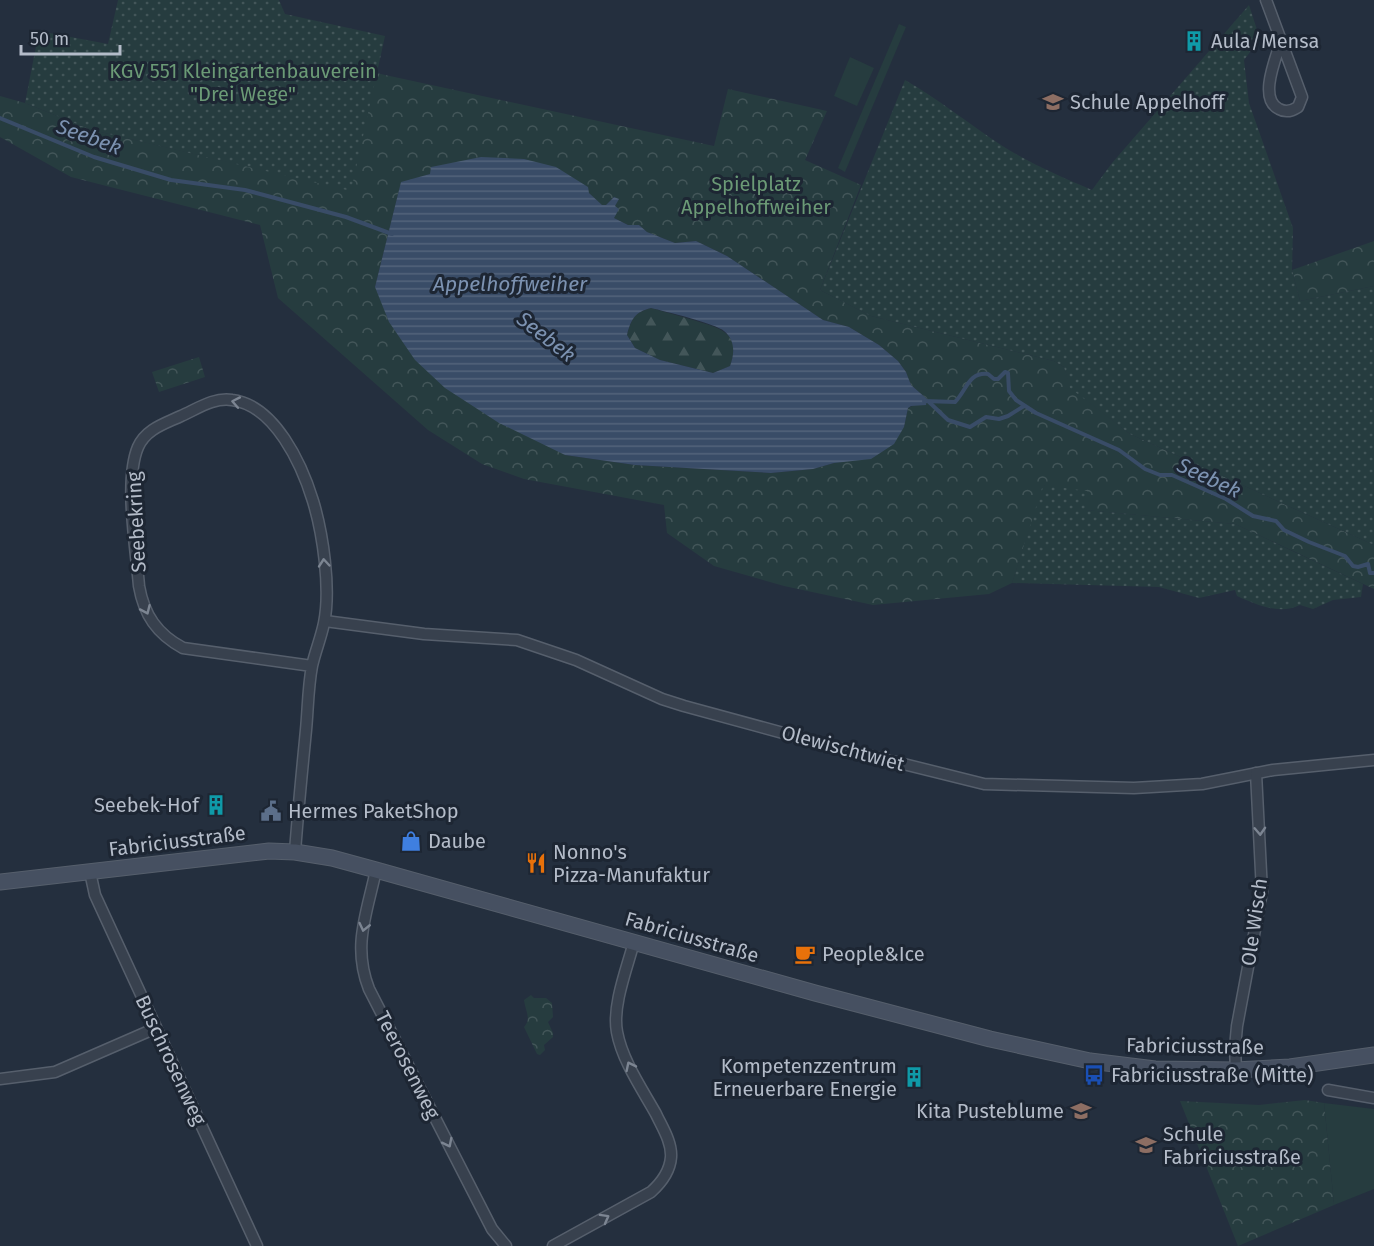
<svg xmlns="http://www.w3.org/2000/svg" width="1374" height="1246" font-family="'Fira Sans',sans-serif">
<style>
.grass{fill:#263c3f}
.forest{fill:url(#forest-firs)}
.park{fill:url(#park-crowns);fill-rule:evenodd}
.garden{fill:url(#garden-dots)}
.water{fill:url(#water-rules);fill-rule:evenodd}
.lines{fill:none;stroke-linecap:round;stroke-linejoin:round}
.stream{stroke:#394c67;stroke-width:4}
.street-casing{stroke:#565f6c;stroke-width:13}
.secondary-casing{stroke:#565f6c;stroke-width:17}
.street{stroke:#38414e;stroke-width:10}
.secondary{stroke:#465061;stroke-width:15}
.oneway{stroke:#7c8592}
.labels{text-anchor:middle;stroke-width:6;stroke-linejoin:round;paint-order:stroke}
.poi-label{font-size:20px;fill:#b4bcc9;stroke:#1d2633;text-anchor:start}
.park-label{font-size:20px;fill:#6b9a76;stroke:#1d2633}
.street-label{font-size:20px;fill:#b4bcc9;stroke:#1d2633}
.water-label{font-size:21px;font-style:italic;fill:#7c92b1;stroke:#1d2633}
</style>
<defs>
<pattern id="forest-firs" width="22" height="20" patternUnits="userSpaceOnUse" patternTransform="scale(1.5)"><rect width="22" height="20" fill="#263c3f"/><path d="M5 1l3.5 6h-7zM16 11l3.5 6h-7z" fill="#435659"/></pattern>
<pattern id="park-crowns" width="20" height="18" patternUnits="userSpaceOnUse" patternTransform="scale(1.5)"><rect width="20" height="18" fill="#263c3f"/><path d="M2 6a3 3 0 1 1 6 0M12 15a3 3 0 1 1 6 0" fill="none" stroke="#435659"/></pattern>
<pattern id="garden-dots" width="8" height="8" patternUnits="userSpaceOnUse" patternTransform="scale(1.5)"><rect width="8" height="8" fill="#263c3f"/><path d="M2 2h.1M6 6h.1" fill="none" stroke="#435659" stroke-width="1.8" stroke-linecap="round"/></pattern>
<pattern id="water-rules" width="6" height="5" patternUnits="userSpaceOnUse" patternTransform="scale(1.5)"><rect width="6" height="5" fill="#394c67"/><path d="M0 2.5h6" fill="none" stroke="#53647b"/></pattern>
</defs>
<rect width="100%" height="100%" fill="#242f3e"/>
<g class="grass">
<polygon points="899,24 906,27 845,172 838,168"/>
<polygon points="850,57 874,68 857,106 834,96"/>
<polygon points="1324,1103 1374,1109 1374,1189 1334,1205"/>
</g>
<path class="forest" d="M651 308C665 312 679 316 693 320 718 328 743 332 730 366L713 373 660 360 635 348 627 335C632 318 634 313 651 308Z"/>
<g class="park">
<path d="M376 73 714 146 728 89 827 111 805 160 861 185 820 290 871 316 1054 361 1064 367 1071 388 1130 434 1374 545V589L1235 524 1085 510 1044 485 1012 583 989 594 873 605 784 586 714 566 667 533 664 505 524 479 482 464 428 430 278 298 260 225 71 177 0 137V96L25 103 92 130 350 190ZM430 174 589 193 602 206 606 205 614 197 618 200 615 206 614 218 628 225H639L647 232 675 243 696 241 727 256 823 320 849 327 879 345 898 361 906 372 911 385 927 399 908 408 904 427 834 463 813 469 771 473 635 465 565 455 375 287 401 183Z"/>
<polygon points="1374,241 1374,286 1300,301 1292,270"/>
<polygon points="199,357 205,377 159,392 152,372"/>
<path d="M531 995 534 998H546L552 1003 553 1017 548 1022 553 1033V1037L544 1045 545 1050 540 1055 537 1054 524 1027C532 1019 525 1010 524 1000Z"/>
<polygon points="1305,1100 1324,1103 1334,1205 1238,1246 1180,1101 1259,1105"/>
</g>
<g class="garden">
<polygon points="118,0 279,0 285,14 385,36 351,191 92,130 25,103 39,31 108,44"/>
<path d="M1249 5 1260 39 1244 60 1249 103 1293 228 1292 270 1300 301 1374 286V545L1130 434 1070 388 1064 367 1054 361 871 316 820 290 905 80C938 99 968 123 1001 145 1029 163 1061 177 1092 190L1112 163Z"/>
<path d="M1043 485 1087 491 1086 510 1235 524 1363 584 1361 597 1333 600 1313 609 1300 605C1279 615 1257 605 1237 596L1235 590 1199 598 1159 587 1012 583Z"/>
</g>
<path class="water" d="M481 157 524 159 556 167 588 187 589 193 602 205H606L614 197 619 199 615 206 619 209 614 218 628 225H639L647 232 675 243 696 241 727 256 823 320 849 327 879 345 898 361 906 372 911 385 927 399 926 405 911 406 908 408 904 427 894 444 871 459 834 463 813 469 771 473 635 465 565 455 499 423 445 388 415 360 389 322 375 287 401 182 430 174 431 167ZM651 308C664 311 717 324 724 331 735 340 735 353 730 366L713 373 660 360 635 348 627 335C631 319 635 312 651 308Z"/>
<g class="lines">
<g class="stream">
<polyline points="0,118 94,157 171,180 245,190 346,217 392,234"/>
<path d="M924 401 955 402C967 390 968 372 988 374L994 379H998L1005 372 1008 373 1009 391 1016 400 1036 413 1119 450 1145 469 1160 475H1172L1226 499 1253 516 1276 521 1284 530 1309 542 1345 556 1353 566 1358 567 1368 564 1370 573H1374"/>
<polyline points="929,402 948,420 970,427 986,417 999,419 1008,416 1024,406"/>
</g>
<g class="street-casing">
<g id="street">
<path d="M1266 0 1302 97 1298 107C1292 111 1286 113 1279 109 1258 99 1276 58 1281 41"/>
<polyline points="325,621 424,634 517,640 576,660 662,699 684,706 827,745 984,784 1134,788 1202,784 1273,770 1374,760"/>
<path d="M295 852C298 811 302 771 306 730 308 709 308 687 312 666 315 652 321 638 324 623 331 589 323 534 313 501 302 465 275 405 232 400 214 397 197 409 181 416 164 424 146 429 138 447 124 480 136 548 139 586 144 615 157 634 183 648L312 666"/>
<path d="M376 870C367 913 352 946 369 989L492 1229 506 1246"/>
<polyline points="90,872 95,895 257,1246"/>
<polyline points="1236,1070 1235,1048 1237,1026 1262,892 1256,773"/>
<polyline points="0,1079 55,1072 156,1028"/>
<polyline points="1328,1090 1374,1098"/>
<path d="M553 1246 651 1192C661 1183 670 1171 671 1157 672 1142 662 1127 656 1114 642 1089 622 1060 617 1032 612 1006 627 968 634 942"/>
</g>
</g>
<g class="secondary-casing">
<polyline id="secondary" points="0,882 269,851 295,852 332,858 376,870 815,993 990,1039 1090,1061 1155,1069 1236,1070 1290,1067 1374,1055"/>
</g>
<use href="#street" class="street"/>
<use href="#secondary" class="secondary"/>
</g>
<defs><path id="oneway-chevron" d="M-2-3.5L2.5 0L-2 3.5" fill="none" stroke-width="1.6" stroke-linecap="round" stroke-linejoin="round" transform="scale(1.5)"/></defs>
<g class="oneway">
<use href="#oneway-chevron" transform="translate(236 402) rotate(-169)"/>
<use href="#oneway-chevron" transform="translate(324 563) rotate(-95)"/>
<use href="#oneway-chevron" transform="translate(146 610) rotate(66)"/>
<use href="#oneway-chevron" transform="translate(1260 831) rotate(87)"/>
<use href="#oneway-chevron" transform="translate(364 927) rotate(103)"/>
<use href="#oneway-chevron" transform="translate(630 1066) rotate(-116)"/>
<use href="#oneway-chevron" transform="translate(448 1143) rotate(63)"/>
<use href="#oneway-chevron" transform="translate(605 1218) rotate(-29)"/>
</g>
<defs>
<g id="building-bare" transform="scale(1.62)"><path d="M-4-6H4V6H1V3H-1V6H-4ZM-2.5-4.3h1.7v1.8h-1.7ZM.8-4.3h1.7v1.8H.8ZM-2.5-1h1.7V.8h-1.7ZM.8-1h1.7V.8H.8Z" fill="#0f9aa8" stroke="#1d2633" stroke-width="2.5" paint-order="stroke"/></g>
<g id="school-bare" transform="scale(1.62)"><path d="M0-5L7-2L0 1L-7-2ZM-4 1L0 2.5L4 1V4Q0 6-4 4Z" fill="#8d6e63" stroke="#1d2633" stroke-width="2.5" paint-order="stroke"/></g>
<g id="civic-bare" transform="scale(1.62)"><path d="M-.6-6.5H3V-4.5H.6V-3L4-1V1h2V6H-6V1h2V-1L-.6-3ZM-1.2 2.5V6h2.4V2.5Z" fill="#5c6f8a" stroke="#1d2633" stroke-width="2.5" paint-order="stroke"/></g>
<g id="shop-bare" transform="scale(1.62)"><path d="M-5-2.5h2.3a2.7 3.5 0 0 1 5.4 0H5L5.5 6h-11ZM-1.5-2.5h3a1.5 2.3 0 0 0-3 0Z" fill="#3f7fe0" stroke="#1d2633" stroke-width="2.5" paint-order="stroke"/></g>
<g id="restaurant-bare" transform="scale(1.62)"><path d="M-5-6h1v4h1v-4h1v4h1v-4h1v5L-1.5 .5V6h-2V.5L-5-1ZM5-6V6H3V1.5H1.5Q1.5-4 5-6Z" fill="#e8710a" stroke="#1d2633" stroke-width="2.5" paint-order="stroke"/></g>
<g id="cafe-bare" transform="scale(1.62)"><path d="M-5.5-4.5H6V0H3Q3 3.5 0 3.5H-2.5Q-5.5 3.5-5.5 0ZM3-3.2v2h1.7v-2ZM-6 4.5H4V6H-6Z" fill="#e8710a" stroke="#1d2633" stroke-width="2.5" paint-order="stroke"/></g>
<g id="bus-bare" transform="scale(1.62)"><path d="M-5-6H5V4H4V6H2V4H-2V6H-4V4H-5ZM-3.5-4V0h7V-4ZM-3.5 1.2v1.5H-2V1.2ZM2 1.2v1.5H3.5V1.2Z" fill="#1a4fb4" stroke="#1d2633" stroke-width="2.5" paint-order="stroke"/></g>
</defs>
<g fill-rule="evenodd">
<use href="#building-bare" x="1194" y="41"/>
<use href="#school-bare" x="1053" y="102"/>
<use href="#building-bare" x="216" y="805"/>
<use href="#civic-bare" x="271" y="811"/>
<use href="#shop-bare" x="411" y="841"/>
<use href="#restaurant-bare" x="536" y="863"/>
<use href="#cafe-bare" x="805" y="954"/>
<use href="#bus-bare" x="1094" y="1075"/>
<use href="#building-bare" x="914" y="1077"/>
<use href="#school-bare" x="1081" y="1111"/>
<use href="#school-bare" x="1146" y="1145"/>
</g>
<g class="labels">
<g class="poi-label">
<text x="1211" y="48">Aula/Mensa</text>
<text x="1070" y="109">Schule Appelhoff</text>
<text x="199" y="812" text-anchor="end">Seebek-Hof</text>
<text x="288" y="818">Hermes PaketShop</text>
<text x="428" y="848">Daube</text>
<text x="553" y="859">Nonno's<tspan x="553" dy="23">Pizza-Manufaktur</tspan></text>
<text x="822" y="961">People&amp;Ice</text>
<text x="897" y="1073" text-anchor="end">Kompetenzzentrum<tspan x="897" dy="23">Erneuerbare Energie</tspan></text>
<text x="1111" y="1082">Fabriciusstraße (Mitte)</text>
<text x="1064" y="1118" text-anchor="end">Kita Pusteblume</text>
<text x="1163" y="1141">Schule<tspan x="1163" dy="23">Fabriciusstraße</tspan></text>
</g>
<g class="park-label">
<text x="243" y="78">KGV 551 Kleingartenbauverein<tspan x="243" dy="23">"Drei Wege"</tspan></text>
<text x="756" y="191">Spielplatz<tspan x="756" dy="23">Appelhoffweiher</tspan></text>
</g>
<g class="street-label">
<text transform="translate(136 522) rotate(-93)" y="7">Seebekring</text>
<text transform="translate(843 748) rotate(15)" y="7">Olewischtwiet</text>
<text transform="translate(177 841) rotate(-7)" y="7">Fabriciusstraße</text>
<text transform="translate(1254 922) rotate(-82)" y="7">Ole Wisch</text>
<text transform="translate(692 937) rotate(16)" y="7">Fabriciusstraße</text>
<text transform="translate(1195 1046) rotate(1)" y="7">Fabriciusstraße</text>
<text transform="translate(171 1060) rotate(65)" y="7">Buschrosenweg</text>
<text transform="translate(408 1065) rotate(63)" y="7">Teerosenweg</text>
</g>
<g class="water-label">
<text transform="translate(89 137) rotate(20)" y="7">Seebek</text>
<text x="510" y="291">Appelhoffweiher</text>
<text transform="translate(546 337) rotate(38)" y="7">Seebek</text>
<text transform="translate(1209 478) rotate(25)" y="7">Seebek</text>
</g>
</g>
<path d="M21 45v9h99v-9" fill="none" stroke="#b4bcc9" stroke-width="3"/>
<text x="30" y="45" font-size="18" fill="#b4bcc9" stroke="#1d2633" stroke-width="4.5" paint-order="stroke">50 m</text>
</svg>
